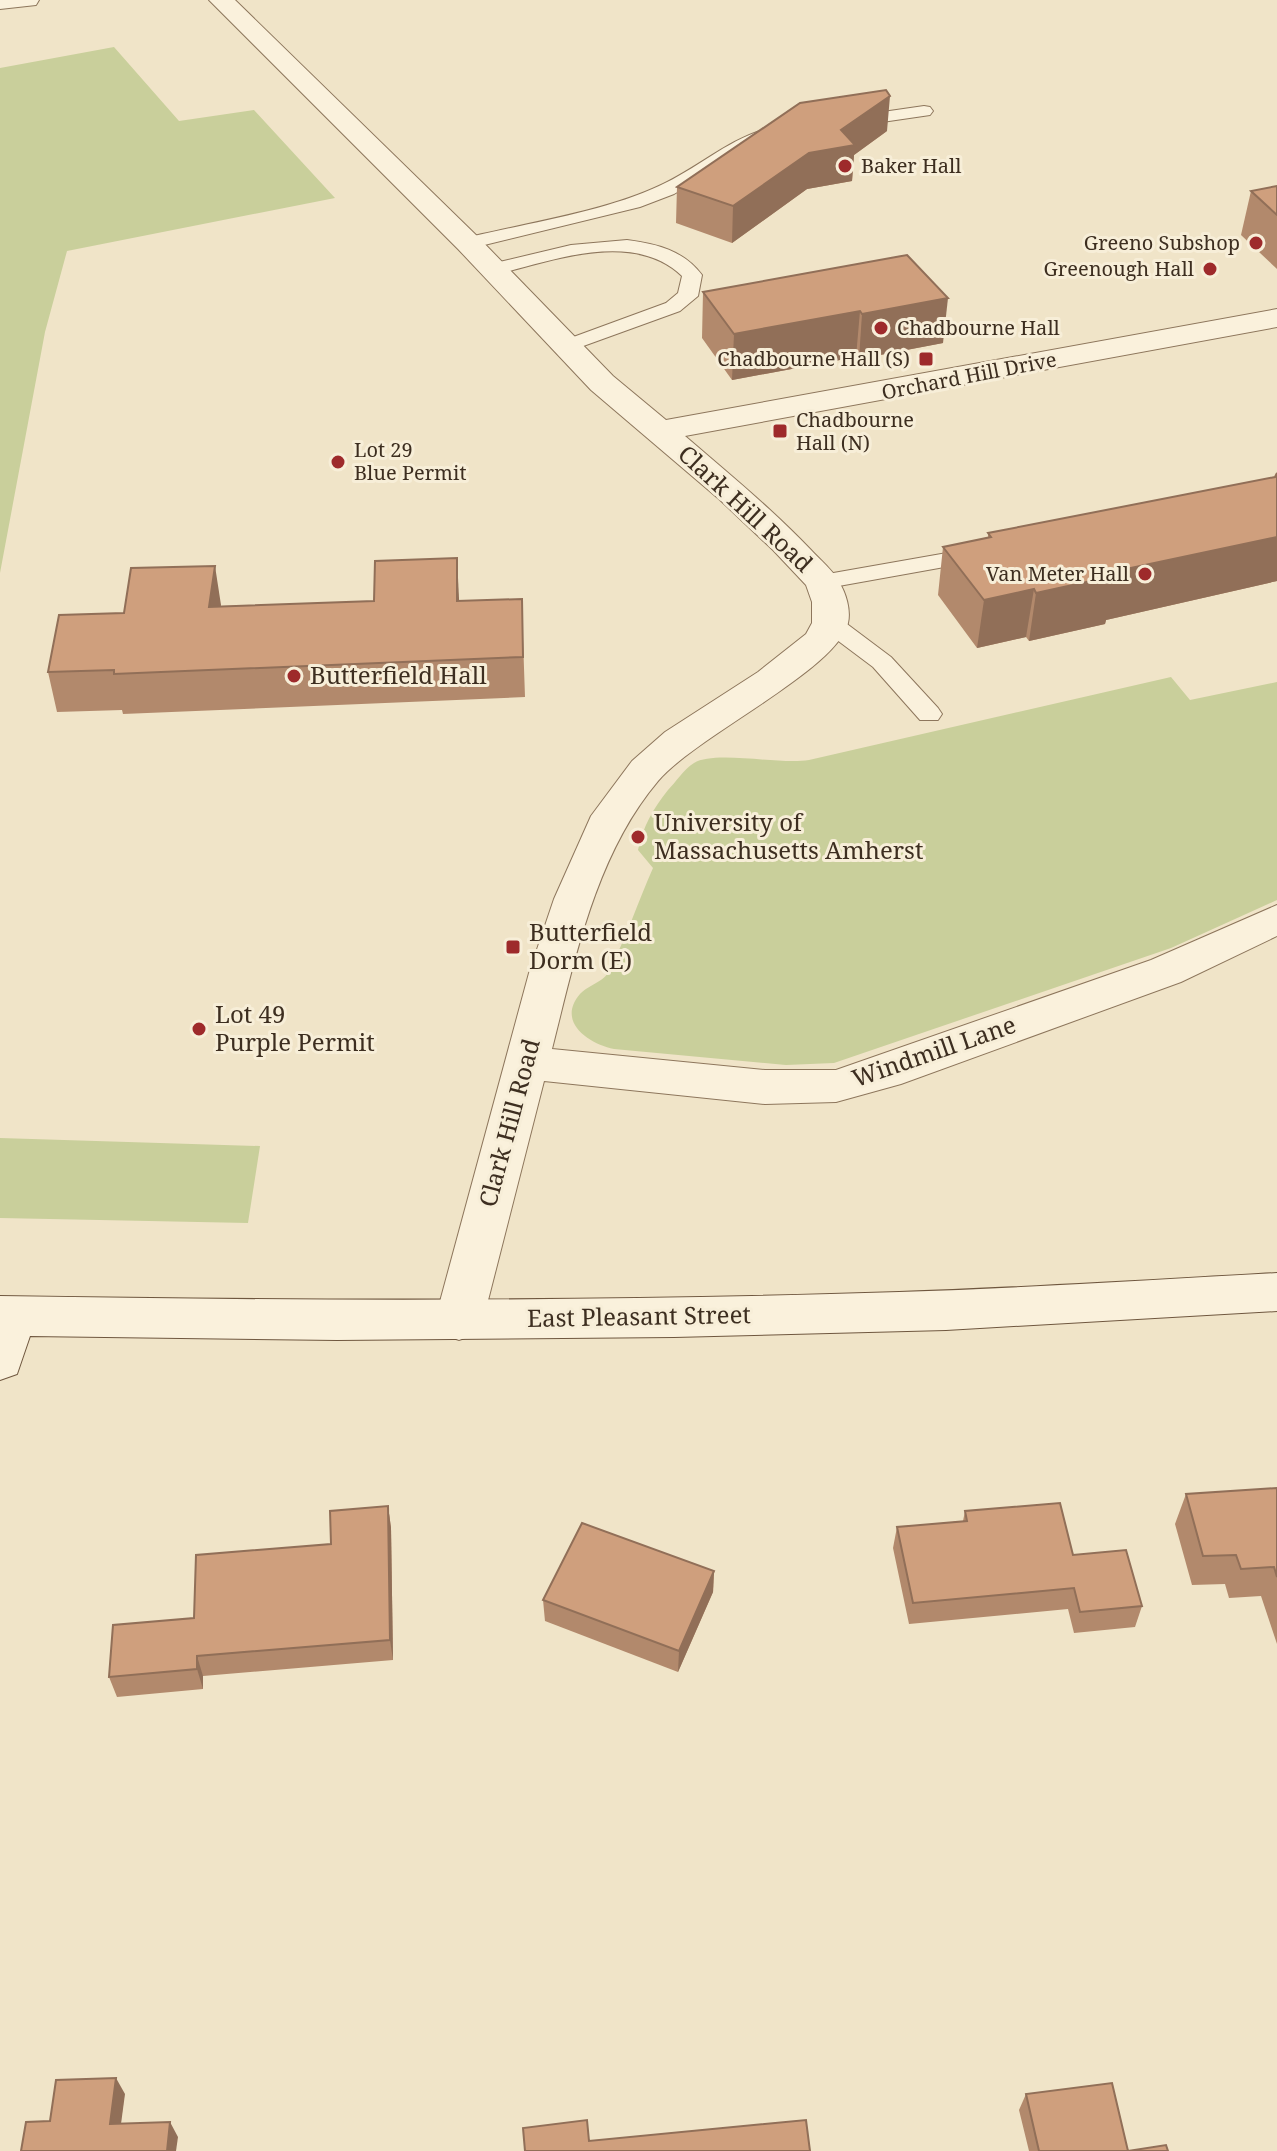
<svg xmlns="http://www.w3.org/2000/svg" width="1277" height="2151" font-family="'Noto Serif',serif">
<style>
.green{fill:#c9cf9b}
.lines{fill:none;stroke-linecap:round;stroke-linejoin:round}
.service-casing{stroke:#8d765c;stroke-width:2}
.minor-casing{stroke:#8d765c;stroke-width:2}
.secondary-casing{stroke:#6f573f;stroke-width:2}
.service{fill:#faf1dc;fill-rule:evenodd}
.minor{fill:#faf1dc;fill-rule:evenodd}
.secondary{fill:#faf1dc;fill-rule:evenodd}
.wall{fill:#b2896c}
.shaded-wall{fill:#916f58}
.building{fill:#cf9f7d;stroke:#916f58;stroke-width:2}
.poi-dot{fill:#9e2a2b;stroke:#f7eed8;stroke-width:3}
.labels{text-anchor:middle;stroke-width:6;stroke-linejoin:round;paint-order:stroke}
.far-poi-label{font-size:20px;fill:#3d2e20;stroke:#f7eed8;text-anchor:start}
.far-street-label{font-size:20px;fill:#3d2e20;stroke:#f7eed8}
.street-label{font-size:24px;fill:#3d2e20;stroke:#f7eed8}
.poi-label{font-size:24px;fill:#3d2e20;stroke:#f7eed8;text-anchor:start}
</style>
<rect width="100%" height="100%" fill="#f0e4c8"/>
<g class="green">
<polygon points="114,47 179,121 254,110 335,198 67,251 45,332 0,573 0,68"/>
<path d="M1171 677 1190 700 1277 682V900L1171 948 834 1063 786 1065 614 1049C589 1044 556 1022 580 994 588 985 604 982 609 971 626 938 638 902 653 868L638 850C643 826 653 809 668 790 676 782 683 770 694 763 715 750 779 765 809 760Z"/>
<polygon points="0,1138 260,1146 248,1223 0,1218"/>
</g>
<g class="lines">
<g class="service-casing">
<g id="service">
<polygon points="924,106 930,107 933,111 930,115 848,127 839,122 848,117"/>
<path d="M769 128 778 134 674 194 640 207 468 249 458 243 461 239C522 224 604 212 659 186 697 169 728 139 769 128Z"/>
<path d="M627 240C657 244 683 250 702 275L698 296 680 311 564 353 553 347 557 343 666 303 678 293 682 276C633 229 551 261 494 275L484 269 487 265 571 245Z"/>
<polygon points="981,547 989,549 993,554 989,559 822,589 814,587 810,582 814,577 822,575"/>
<polygon points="830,616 839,618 891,657 938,708 942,714 938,720 920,720 873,667 821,628 818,623 821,618"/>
</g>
</g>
<g class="minor-casing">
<g id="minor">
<polygon points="0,0 39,0 36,5 0,9"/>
<path d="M209 0H235L478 237 613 376 666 420 1277 309V327L685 436C728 473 772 509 811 550 820 560 833 570 839 582 846 593 851 610 848 623 837 670 696 736 658 781 596 854 575 958 552 1049L765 1070H836L1151 960 1277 905V936L1181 982 901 1084 836 1102 765 1104 544 1081 483 1320 476 1334 459 1340 442 1334 435 1320 529 973 554 899 591 816 632 761 665 732 758 672 806 634 812 623V602L806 585 773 550 719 499 591 390 458 249Z"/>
</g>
</g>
<g class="secondary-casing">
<path id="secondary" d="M1277 1273V1311L946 1330 674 1337 337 1340 30 1336 17 1374 0 1380V1296C299 1301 599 1302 899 1292 1025 1288 1151 1280 1277 1273Z"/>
</g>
<use href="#service" class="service"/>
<use href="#minor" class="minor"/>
<use href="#secondary" class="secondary"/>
</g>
<g class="wall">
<polygon points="887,131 854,155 852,181 807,189 732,243 676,223 677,187"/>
<polygon points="1277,186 1277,269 1241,235 1251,191"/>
<polygon points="907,255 943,343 859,359 856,357 732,380 702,338 703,292"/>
<polygon points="988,533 1277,581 1106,620 1105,624 1029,641 1026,637 977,648 938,595 943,547 988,538"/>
<polygon points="459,601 523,639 525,697 123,714 122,710 57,712 48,672 124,613 221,606"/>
<polygon points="1277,1488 1277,1644 1261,1596 1229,1598 1225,1584 1192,1585 1175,1524 1186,1494"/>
<polygon points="388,1506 391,1528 393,1660 203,1676 203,1689 117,1697 109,1677 194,1618 331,1544"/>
<polygon points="965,1511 1073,1555 1142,1606 1135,1627 1074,1633 1068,1609 909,1624 893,1548 897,1527 963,1521"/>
<polygon points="714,1571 713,1592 678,1672 545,1621 543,1600"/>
<polygon points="1026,2094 1128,2151 1168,2151 1029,2151 1019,2110"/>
</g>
<g class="shaded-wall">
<polygon points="890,96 887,131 854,155 852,181 807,189 732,243 733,206"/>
<polygon points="948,298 943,343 859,359 862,314"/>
<polygon points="860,311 856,357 732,380 734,334"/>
<polygon points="1277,537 1277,581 1106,620 1105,624 1029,641 1036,593 1112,572"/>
<polygon points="457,558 459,598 460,641 457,601"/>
<polygon points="215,566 221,605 216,646 209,607"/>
<polygon points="1034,589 1026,637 977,648 984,600"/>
<polygon points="388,1506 391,1528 393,1660 390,1640"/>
<polygon points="714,1571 713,1592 678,1672 679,1651"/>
<polygon points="197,1656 203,1676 203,1689 197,1669"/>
<polygon points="116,2078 125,2094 119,2139 110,2124"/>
<polygon points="170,2122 178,2137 176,2151 167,2151"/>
</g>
<g class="building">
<polygon points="886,90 890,96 841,130 855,145 809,153 733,206 677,187 800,103"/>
<polygon points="1277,186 1277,215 1251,191"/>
<polygon points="907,255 948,298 862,314 860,311 734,334 703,292"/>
<polygon points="1277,473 1277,537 1112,572 1114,576 1036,593 1034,589 984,600 943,547 991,537 988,533 1275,477"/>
<polygon points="457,558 457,601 522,599 523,657 114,674 114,670 48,672 59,615 124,613 131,568 215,566 209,607 374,601 375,561"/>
<polygon points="1277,1488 1277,1577 1274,1567 1241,1569 1236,1555 1203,1556 1186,1494"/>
<polygon points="1060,1503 1073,1555 1126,1550 1142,1606 1080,1612 1074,1588 913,1603 897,1527 967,1521 965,1511"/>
<polygon points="388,1506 390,1640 197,1656 197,1669 109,1677 113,1625 194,1618 196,1555 331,1544 330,1511"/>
<polygon points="582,1523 714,1571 679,1651 543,1600"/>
<polygon points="116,2078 110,2124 170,2122 167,2151 21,2151 26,2122 50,2121 56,2080"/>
<polygon points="1112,2083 1128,2151 1166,2145 1168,2151 1039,2151 1026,2094"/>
<polygon points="587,2120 589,2141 806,2120 810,2151 525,2151 523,2128"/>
</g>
<g class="poi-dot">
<circle cx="845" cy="166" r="8"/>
<circle cx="1256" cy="243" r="8"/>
<circle cx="1210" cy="269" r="8"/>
<circle cx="881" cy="328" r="8"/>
<rect x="918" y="351" width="16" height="16" rx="4"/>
<rect x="772" y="423" width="16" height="16" rx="4"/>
<circle cx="338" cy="462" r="8"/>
<circle cx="1145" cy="574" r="8"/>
<circle cx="294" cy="676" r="8"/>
<circle cx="638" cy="837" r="8"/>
<rect x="505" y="939" width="16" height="16" rx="4"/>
<circle cx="199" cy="1029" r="8"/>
</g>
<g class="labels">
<g class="far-poi-label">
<text x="861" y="173">Baker Hall</text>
<text x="1240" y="250" text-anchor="end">Greeno Subshop</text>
<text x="1194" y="276" text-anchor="end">Greenough Hall</text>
<text x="897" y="335">Chadbourne Hall</text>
<text x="910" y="366" text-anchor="end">Chadbourne Hall (S)</text>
<text x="796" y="427">Chadbourne<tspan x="796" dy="23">Hall (N)</tspan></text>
<text x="354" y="457">Lot 29<tspan x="354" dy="23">Blue Permit</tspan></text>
<text x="1129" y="581" text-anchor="end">Van Meter Hall</text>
</g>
<g class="far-street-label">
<text transform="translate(969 376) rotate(-11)" y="7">Orchard Hill Drive</text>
</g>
<g class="street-label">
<text transform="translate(745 509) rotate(43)" y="8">Clark Hill Road</text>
<text transform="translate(934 1052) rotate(-19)" y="8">Windmill Lane</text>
<text transform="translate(510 1123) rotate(-75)" y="8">Clark Hill Road</text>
<text transform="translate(639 1317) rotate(-1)" y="8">East Pleasant Street</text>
</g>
<g class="poi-label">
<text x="310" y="684">Butterfield Hall</text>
<text x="654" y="831">University of<tspan x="654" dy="28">Massachusetts Amherst</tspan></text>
<text x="529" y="941">Butterfield<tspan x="529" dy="28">Dorm (E)</tspan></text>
<text x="215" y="1023">Lot 49<tspan x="215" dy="28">Purple Permit</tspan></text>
</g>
</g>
</svg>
